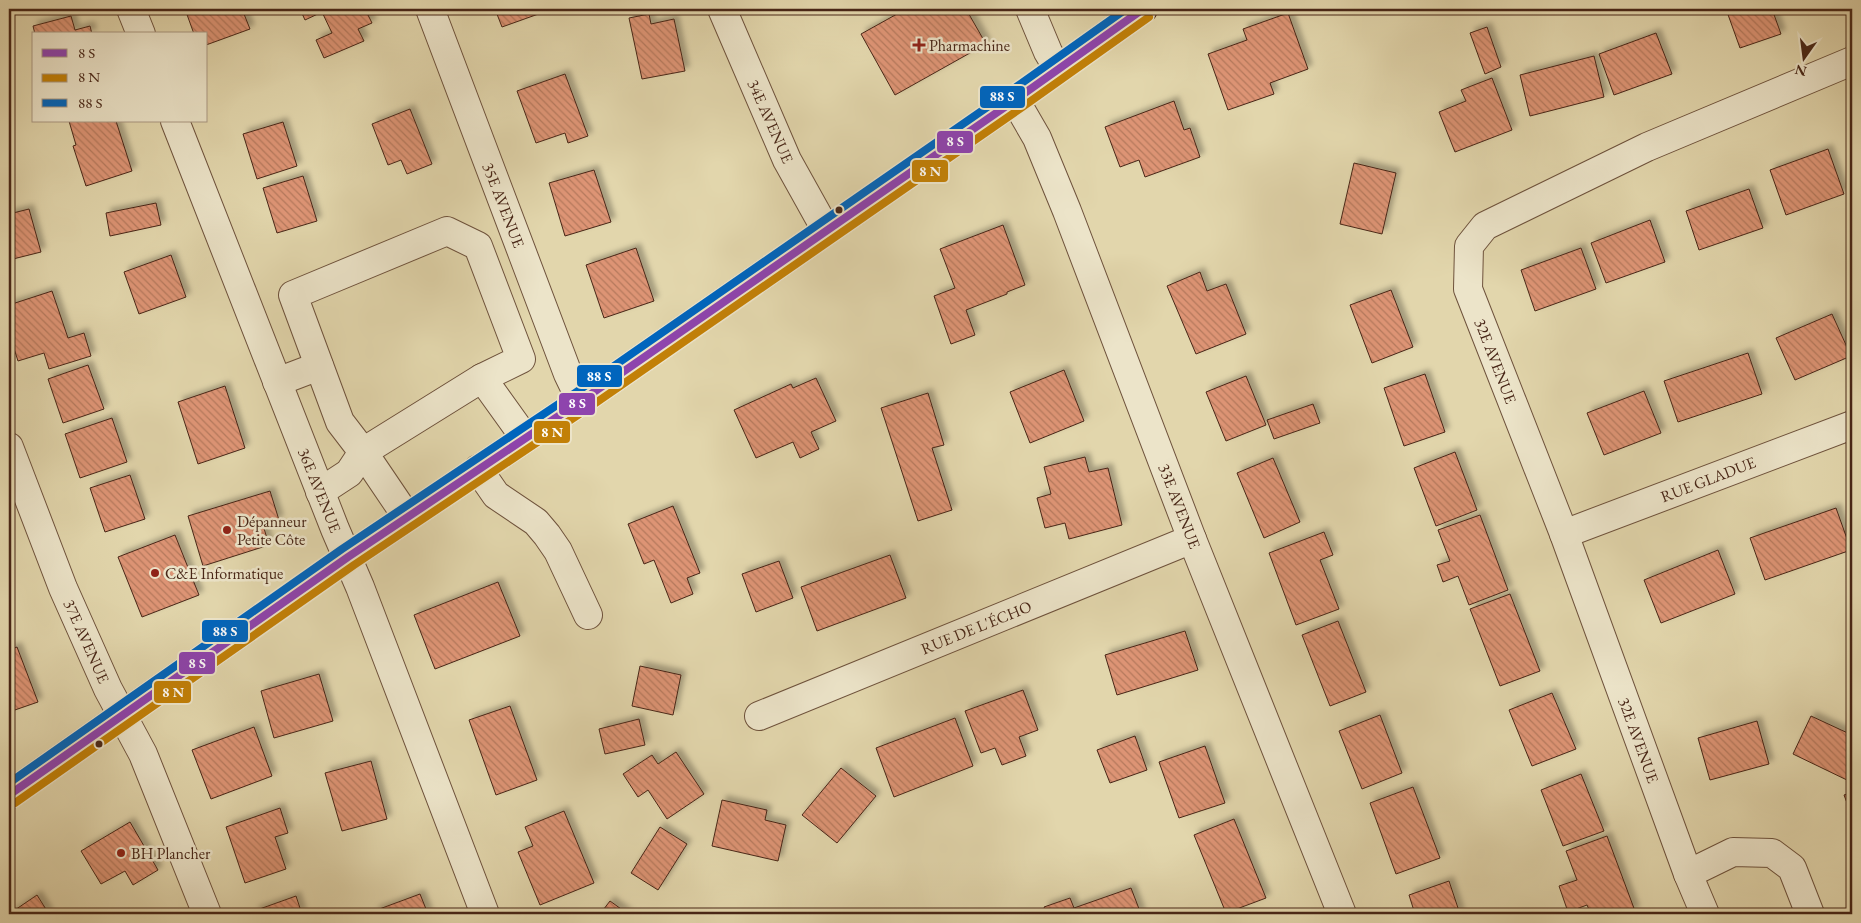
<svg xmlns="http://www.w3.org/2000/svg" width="1861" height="923" font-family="'EB Garamond',serif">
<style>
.building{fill:url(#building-back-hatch);stroke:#482617;filter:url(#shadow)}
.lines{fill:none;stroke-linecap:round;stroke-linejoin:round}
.minor-casing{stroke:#6e523c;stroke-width:30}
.major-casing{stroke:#482617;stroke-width:30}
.minor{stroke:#ece4c9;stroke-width:28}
.major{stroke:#e2d6ac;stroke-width:28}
.bus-1-casing{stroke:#ece4c9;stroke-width:11}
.bus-2-casing{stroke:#ece4c9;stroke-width:11}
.bus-3-casing{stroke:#ece4c9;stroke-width:11}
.bus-1{stroke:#8e44ad;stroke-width:8}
.bus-2{stroke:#c28007;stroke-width:8}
.bus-3{stroke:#0065bd;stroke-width:8}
.poi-dot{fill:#8f2418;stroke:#ece4c9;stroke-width:2}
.bus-dot{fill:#482617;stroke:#ece4c9;stroke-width:2}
.labels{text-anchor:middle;stroke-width:5;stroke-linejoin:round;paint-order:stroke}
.poi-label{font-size:16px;fill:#482617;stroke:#ece4c9;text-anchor:start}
.street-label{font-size:16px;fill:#482617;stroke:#ece4c9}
.line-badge{stroke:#ece4c9;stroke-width:2}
.badge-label{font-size:14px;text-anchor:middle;font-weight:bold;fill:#fff}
</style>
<defs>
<pattern id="building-back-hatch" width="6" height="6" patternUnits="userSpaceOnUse" patternTransform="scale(1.25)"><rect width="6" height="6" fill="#dd9474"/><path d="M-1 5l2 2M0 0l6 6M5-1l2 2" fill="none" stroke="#b5795e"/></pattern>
<filter id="shadow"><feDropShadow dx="4.5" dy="-4.5" stdDeviation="2.5" flood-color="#0004"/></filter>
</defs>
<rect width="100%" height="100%" fill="#e2d6ac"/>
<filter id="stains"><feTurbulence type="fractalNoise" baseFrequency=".004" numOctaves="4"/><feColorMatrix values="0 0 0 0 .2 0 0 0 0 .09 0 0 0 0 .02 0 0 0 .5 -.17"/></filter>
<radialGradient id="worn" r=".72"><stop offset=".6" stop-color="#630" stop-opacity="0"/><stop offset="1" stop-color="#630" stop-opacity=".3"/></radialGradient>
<g class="building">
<polygon points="185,9 242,9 250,29 206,45 206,34 194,34"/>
<polygon points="300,9 365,9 372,23 358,29 364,41 324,58 316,40 332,33 322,12 305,20"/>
<polygon points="495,9 543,9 544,12 502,27"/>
<polygon points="906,9 966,9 986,44 895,95 861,34"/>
<polygon points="1726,9 1772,9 1781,34 1740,48"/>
<polygon points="1288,13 1308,69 1270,83 1274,94 1228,110 1208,54 1247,40 1243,29"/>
<polygon points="649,14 651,24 674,19 685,71 642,79 629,18"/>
<polygon points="71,16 75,30 90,26 92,34 35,34 33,26"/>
<polygon points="1487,27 1501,67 1485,74 1470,33"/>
<polygon points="1656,33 1672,74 1614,95 1599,54"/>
<polygon points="1594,56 1604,97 1530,116 1520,75"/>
<polygon points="565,74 588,136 568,143 565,133 536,143 517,91"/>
<polygon points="1492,78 1512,130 1455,152 1439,112 1466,101 1461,90"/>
<polygon points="1174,101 1184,130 1190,128 1200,157 1145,177 1139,160 1120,167 1105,127"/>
<polygon points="410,109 432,164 407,174 401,160 388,165 372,124"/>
<polygon points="69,121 116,121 132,171 86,186 73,146 76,145"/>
<polygon points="283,122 297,166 257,179 243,134"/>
<polygon points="1828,149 1844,194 1786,215 1770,170"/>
<polygon points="1354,163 1396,173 1382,234 1340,224"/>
<polygon points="594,170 611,222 565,236 549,183"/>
<polygon points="303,176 317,221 277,233 263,188"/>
<polygon points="1749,189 1763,228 1699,250 1686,211"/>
<polygon points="156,203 161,225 110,236 106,213"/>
<polygon points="29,209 41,252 9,260 9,214"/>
<polygon points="1650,220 1665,262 1606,283 1591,243"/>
<polygon points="1003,225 1025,285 1007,292 1007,294 966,310 975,335 951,344 934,296 955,288 940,249"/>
<polygon points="636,248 654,301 604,318 586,265"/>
<polygon points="1581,248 1596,289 1535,311 1521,270"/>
<polygon points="171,255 186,297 139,314 124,272"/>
<polygon points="1200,272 1207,291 1226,284 1246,334 1196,354 1167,286"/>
<polygon points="1391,290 1413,347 1372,363 1350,305"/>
<polygon points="52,291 68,338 84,333 91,356 49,369 44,353 18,361 9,333 9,305"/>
<polygon points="1832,314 1851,356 1795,380 1776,338"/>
<polygon points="1748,353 1762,394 1678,422 1664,381"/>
<polygon points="88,365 104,409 63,423 48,379"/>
<polygon points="1064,370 1084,421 1030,443 1010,392"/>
<polygon points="1425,374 1445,432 1404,446 1384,388"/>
<polygon points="1246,376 1266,425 1226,441 1206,392"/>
<polygon points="816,378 836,421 811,432 819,449 800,458 793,442 756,458 734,410 791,384 793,388"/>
<polygon points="225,386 245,448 198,464 178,402"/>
<polygon points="1644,391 1661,433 1604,455 1587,413"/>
<polygon points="928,393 944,445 932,448 952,510 918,521 881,408"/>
<polygon points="1313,404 1320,423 1274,439 1267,420"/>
<polygon points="112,418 127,462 80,478 65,434"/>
<polygon points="1455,452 1477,510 1436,526 1414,468"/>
<polygon points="1085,457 1089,472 1108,468 1122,525 1069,539 1065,523 1045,528 1037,498 1051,494 1044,467"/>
<polygon points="1273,458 1300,522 1264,538 1237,473"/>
<polygon points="130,475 145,519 105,532 90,488"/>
<polygon points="270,491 279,520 263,525 269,545 203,566 188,516"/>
<polygon points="673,506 700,573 687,578 693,594 671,603 654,560 644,564 628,524"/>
<polygon points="1836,508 1851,550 1765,580 1750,538"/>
<polygon points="1480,515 1508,590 1469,605 1458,576 1443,582 1437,565 1450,561 1438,530"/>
<polygon points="1324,532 1333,555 1320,560 1339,609 1296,625 1269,553"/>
<polygon points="175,535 199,595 142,617 118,557"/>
<polygon points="1718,550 1735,594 1661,623 1644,580"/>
<polygon points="890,555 906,598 817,631 801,587"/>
<polygon points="779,561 793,598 756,612 742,574"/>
<polygon points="498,582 520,636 435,669 414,615"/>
<polygon points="1510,594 1540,671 1500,686 1470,609"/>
<polygon points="1338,621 1366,692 1330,706 1302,635"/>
<polygon points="1185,631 1198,670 1117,695 1105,655"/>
<polygon points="17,647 38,702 9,712 9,650"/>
<polygon points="640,666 681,675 673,715 632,706"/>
<polygon points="319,674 333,721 274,738 261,691"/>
<polygon points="1023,690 1038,730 1019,737 1026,756 1002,765 995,748 981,753 965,711"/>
<polygon points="1552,693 1576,749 1532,766 1509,710"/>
<polygon points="510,706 537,780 496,795 469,720"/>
<polygon points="1380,715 1402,773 1362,789 1339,731"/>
<polygon points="1811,716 1852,735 1852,773 1849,781 1793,754"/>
<polygon points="955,718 973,766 894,797 876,748"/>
<polygon points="639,719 645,745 605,754 599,729"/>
<polygon points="1757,721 1769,764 1710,780 1698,738"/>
<polygon points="254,727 272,776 211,799 192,750"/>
<polygon points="1135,736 1147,770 1110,783 1097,750"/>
<polygon points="1205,746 1225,803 1179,818 1159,762"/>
<polygon points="676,752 704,794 667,819 648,790 638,797 623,774 652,755 658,764"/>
<polygon points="371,761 387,819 342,831 325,773"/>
<polygon points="841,768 876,796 837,843 802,815"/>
<polygon points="1581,774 1604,831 1563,846 1541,790"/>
<polygon points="1413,787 1440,858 1396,874 1370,803"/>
<polygon points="1852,792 1852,816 1844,795"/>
<polygon points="722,800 767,810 765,820 786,825 778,861 712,846"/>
<polygon points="280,808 288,833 275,837 286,869 245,883 226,827"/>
<polygon points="564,811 594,883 540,905 518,852 533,846 525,827"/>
<polygon points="1234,819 1266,898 1226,913 1194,835"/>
<polygon points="130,822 158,870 133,885 125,871 101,884 81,851"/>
<polygon points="660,827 687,844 658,890 631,873"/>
<polygon points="1607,836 1635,911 1625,914 1591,914 1587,905 1568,912 1559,886 1577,880 1566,851"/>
<polygon points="1449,881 1460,914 1415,914 1409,895"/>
<polygon points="1131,888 1141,914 1047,914 1044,907 1070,898 1074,908"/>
<polygon points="420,894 428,914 375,914 374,911"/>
<polygon points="37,895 49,914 9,914"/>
<polygon points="296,896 302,914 255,914 254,911"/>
<polygon points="610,901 628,914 600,914"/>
</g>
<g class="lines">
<g class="minor-casing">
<g id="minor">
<polyline points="131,9 141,34"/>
<polyline points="430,9 568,374 581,401"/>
<polyline points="722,9 787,160 826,230"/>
<polyline points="1030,9 1048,52 1058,69"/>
<polyline points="1015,100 1037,138 1067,211 1192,539 1342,914"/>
<polyline points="175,121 335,529 360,587 485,914"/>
<polyline points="277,382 319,366"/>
<polyline points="9,447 63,588 108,689 143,754 207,914"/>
<polyline points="478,469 496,495 536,522 547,535 558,551 588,615"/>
<polyline points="320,492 349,473 363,452 340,422 293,295 447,231 478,246 521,359 482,378"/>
<polyline points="407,517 363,452 482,378 525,438"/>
<polyline points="1564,534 1852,425"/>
<polyline points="759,716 1192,539"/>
<polyline points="1688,874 1733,852 1772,853 1792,868 1810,914"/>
<polyline points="1705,914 1688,874 1564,534 1468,289 1469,246 1485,226 1647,147 1852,61"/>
</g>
</g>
<g class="major-casing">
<polyline id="major" points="9,795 348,557 581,401 1015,100 1143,9"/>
</g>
<use href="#minor" class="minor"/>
<use href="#major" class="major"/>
<g class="bus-1-casing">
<polyline id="bus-1" points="9,795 348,557 581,401 1015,100 1143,9"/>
</g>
<g class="bus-2-casing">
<polyline id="bus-2" points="15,803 354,565 587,409 1021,108 1149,17"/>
</g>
<g class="bus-3-casing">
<polyline id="bus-3" points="9,783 342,549 575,393 1009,92 1126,9"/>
</g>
<use href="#bus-1" class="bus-1"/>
<use href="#bus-2" class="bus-2"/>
<use href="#bus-3" class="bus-3"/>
</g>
<g class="poi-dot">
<path d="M916.5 37.5h5v5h5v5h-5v5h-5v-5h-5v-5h5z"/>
<circle cx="227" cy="530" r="5"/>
<circle cx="155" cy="573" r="5"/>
<circle cx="121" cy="853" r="5"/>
</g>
<g class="bus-dot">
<circle cx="839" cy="210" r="4.5"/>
<circle cx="99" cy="744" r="4.5"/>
</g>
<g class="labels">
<g class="poi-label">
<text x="929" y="51">Pharmachine</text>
<text x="237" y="527">Dépanneur<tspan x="237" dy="18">Petite Côte</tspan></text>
<text x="165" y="579">C&amp;E Informatique</text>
<text x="131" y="859">BH Plancher</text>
</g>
<g class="street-label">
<text transform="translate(771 121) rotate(66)" y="6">34E AVENUE</text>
<text transform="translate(504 205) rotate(69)" y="6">35E AVENUE</text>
<text transform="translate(1496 361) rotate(69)" y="6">32E AVENUE</text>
<text transform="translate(1708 479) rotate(-21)" y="6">RUE GLADUE</text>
<text transform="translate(320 490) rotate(68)" y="6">36E AVENUE</text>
<text transform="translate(1180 506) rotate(69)" y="6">33E AVENUE</text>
<text transform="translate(976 627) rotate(-22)" y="6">RUE DE L'ÉCHO</text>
<text transform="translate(87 641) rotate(66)" y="6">37E AVENUE</text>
<text transform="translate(1639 740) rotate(70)" y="6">32E AVENUE</text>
</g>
</g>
<g class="line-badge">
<rect x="979" y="85" width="47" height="24" rx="5" fill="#0065bd"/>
<rect x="936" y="130" width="38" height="24" rx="5" fill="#8e44ad"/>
<rect x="911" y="159" width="38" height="24" rx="5" fill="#c28007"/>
<rect x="576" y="364" width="47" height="24" rx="5" fill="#0065bd"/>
<rect x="558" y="392" width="38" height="24" rx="5" fill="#8e44ad"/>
<rect x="533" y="420" width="38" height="24" rx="5" fill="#c28007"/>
<rect x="201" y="619" width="48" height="24" rx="5" fill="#0065bd"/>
<rect x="178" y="651" width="38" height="24" rx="5" fill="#8e44ad"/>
<rect x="153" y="680" width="39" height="24" rx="5" fill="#c28007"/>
</g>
<g class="badge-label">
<text x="1002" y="101">88 S</text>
<text x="955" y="146">8 S</text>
<text x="930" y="176">8 N</text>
<text x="599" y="381">88 S</text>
<text x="577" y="408">8 S</text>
<text x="552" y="437">8 N</text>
<text x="225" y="636">88 S</text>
<text x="197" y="668">8 S</text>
<text x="173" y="697">8 N</text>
</g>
<rect width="1861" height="923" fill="none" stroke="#e2d6ac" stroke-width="30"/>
<rect x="10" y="10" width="1841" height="903" fill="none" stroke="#482617" stroke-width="2.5"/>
<rect x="15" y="15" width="1831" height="893" fill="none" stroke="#482617"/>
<rect x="32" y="32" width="175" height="90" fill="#ece4c9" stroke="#aa9882"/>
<rect x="42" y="49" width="25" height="8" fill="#8e44ad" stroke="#aa9882"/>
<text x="78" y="58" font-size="15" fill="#482617">8 S</text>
<rect x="42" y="74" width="25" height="8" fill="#c28007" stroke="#aa9882"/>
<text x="78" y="82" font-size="15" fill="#482617">8 N</text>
<rect x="42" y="99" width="25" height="8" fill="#0065bd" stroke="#aa9882"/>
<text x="78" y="108" font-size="15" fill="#482617">88 S</text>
<g transform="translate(1804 58) rotate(194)" stroke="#ece4c9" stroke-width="4" paint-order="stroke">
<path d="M0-4L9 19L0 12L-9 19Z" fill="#482617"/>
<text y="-8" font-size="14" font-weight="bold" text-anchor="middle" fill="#482617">N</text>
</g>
<rect width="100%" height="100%" filter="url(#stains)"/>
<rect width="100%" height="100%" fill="url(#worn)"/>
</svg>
